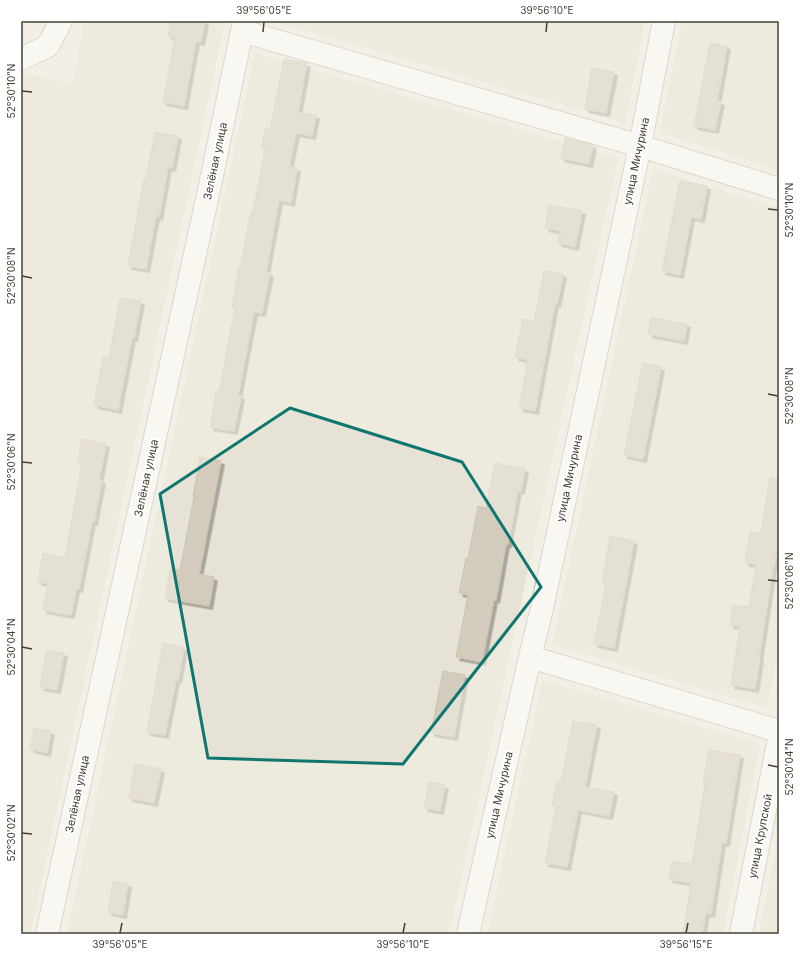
<svg xmlns="http://www.w3.org/2000/svg" width="800" height="955" font-family="Inter,sans-serif">
<style>
.residential{fill:#e6e2d5}
.education{fill:#ebe5d1}
.building{fill:#d3ccbc;stroke:#cec4b0;filter:url(#shadow)}
.lines{fill:none;stroke-linecap:round;stroke-linejoin:round}
.minor-casing{stroke:#c0bbac;stroke-width:24}
.minor{stroke:#fff;stroke-width:22}
.marked{fill:none;stroke:#0f766e;stroke-width:3;stroke-linejoin:round}
.ticks{fill:none;stroke:#454036;stroke-width:1.5}
.labels{text-anchor:middle;stroke-width:4;stroke-linejoin:round;paint-order:stroke}
.street-label{font-size:11px;fill:#454036;stroke:#fff}
.neatline{fill:none;stroke:#454036;stroke-width:1.5}
.ticks-label{font-size:10px;text-anchor:middle;fill:#454036}
</style>
<defs>
<filter id="shadow"><feDropShadow dx="3.5" dy="3.5" stdDeviation="0" flood-color="#0004"/></filter>
</defs>
<rect width="100%" height="100%" fill="#f2f0e6"/>
<g class="residential">
<polygon points="84,21 225,21 30,934 21,934 21,370"/>
<polygon points="273,21 645,21 625,123"/>
<polygon points="682,21 779,21 779,170 660,133"/>
<polygon points="255,53 618,158 449,934 67,934"/>
<polygon points="653,169 779,208 779,647 767,708 552,645"/>
<polygon points="543,680 760,744 723,934 487,934"/>
<polygon points="779,833 779,934 759,934"/>
</g>
<polygon class="education" points="21,73 73,83 21,370"/>
<g class="building">
<polygon points="171,21 205,21 201,42 196,41 184,106 163,102 175,37 168,36"/>
<polygon points="710,43 727,46 717,101 721,102 715,130 694,126"/>
<polygon points="284,59 307,63 298,112 316,115 312,136 296,133 289,167 297,168 291,203 279,200 266,272 270,273 262,313 254,312 238,395 241,396 234,431 210,427 216,391 219,392 235,308 232,308 239,267 240,268 251,211 253,212 265,149 262,148 265,129 270,130"/>
<polygon points="592,68 614,72 606,113 585,109"/>
<polygon points="155,132 178,136 172,168 168,167 159,217 156,216 146,269 128,266 144,179 146,180"/>
<polygon points="565,138 593,145 589,164 561,158"/>
<polygon points="680,181 707,186 701,219 691,217 680,275 662,271"/>
<polygon points="549,205 582,211 575,247 558,243 561,231 545,228"/>
<polygon points="544,271 563,274 557,304 555,303 535,411 519,408 528,360 515,357 523,319 534,321"/>
<polygon points="120,298 141,301 134,338 132,337 118,410 94,405 103,357 109,358"/>
<polygon points="651,318 687,324 684,341 648,334"/>
<polygon points="643,363 661,367 643,459 624,455"/>
<polygon points="82,439 106,444 99,480 102,480 94,522 92,521 79,589 76,589 71,615 43,610 48,583 38,582 43,553 65,558 82,463 78,462"/>
<polygon points="200,457 221,461 199,574 214,577 209,606 165,598 170,569 180,570 194,497 193,496"/>
<polygon points="495,463 525,469 521,491 518,490 508,544 506,544 496,600 494,599 482,662 456,657 468,595 459,593 466,558 468,559 478,506 486,508"/>
<polygon points="770,477 779,478 779,538 774,567 773,567 759,658 760,658 755,689 731,685 740,626 730,625 733,605 749,607 756,564 745,563 750,532 761,534"/>
<polygon points="610,536 634,541 614,648 594,644 606,585 602,584"/>
<polygon points="163,643 184,647 178,680 176,680 165,735 147,732"/>
<polygon points="47,650 64,653 57,690 40,687"/>
<polygon points="443,671 465,675 454,737 431,733"/>
<polygon points="573,721 597,725 585,787 614,792 609,816 578,810 567,867 545,863 556,806 552,805 557,782 561,782"/>
<polygon points="34,728 51,731 47,753 30,749"/>
<polygon points="709,750 740,755 726,843 722,842 711,914 706,913 702,934 683,934 691,883 669,879 672,861 692,864 705,783 703,783"/>
<polygon points="135,764 161,769 154,803 129,798"/>
<polygon points="429,782 445,785 440,811 424,808"/>
<polygon points="113,881 128,884 123,915 108,912"/>
</g>
<g class="lines">
<g class="minor-casing">
<g id="minor">
<polyline points="242,31 640,146 779,189"/>
<polyline points="21,59 48,46 61,21"/>
<polyline points="530,657 779,731"/>
<polyline points="47,934 212,176 244,21"/>
<polyline points="468,934 530,657 542,608 640,146 664,21"/>
<polyline points="741,934 779,738"/>
</g>
</g>
<use href="#minor" class="minor"/>
</g>
<path d="M0 0H800V955H0ZM290 408 462 462 541 587 403 764 208 758 160 494Z" fill="#f2f0e6" fill-opacity=".55" fill-rule="evenodd"/>
<path class="marked" d="M290 408 462 462 541 587 403 764 208 758 160 494Z"/>
<path class="ticks" d="M263 32 264 22M546 32 547 22M22 91 32 92M768 209 778 210M22 276 32 278M768 394 778 396M22 462 32 463M768 580 778 581M22 647 32 649M768 765 778 767M22 833 32 834M120 933 122 923M403 933 405 923M686 933 688 923"/>
<g class="labels">
<g class="street-label">
<text transform="translate(215 161) rotate(-78)" y="4">Зелёная улица</text>
<text transform="translate(636 161) rotate(-78)" y="4">улица Мичурина</text>
<text transform="translate(146 478) rotate(-78)" y="4">Зелёная улица</text>
<text transform="translate(569 478) rotate(-78)" y="4">улица Мичурина</text>
<text transform="translate(77 794) rotate(-78)" y="4">Зелёная улица</text>
<text transform="translate(499 795) rotate(-77)" y="4">улица Мичурина</text>
<text transform="translate(760 836) rotate(-79)" y="4">улица Крупской</text>
</g>
</g>
<rect width="800" height="955" fill="none" stroke="#ffffff" stroke-width="44"/>
<rect x="22" y="22" width="756" height="911" class="neatline"/>
<g class="ticks-label">
<text x="264" y="14">39°56'05"E</text>
<text x="547" y="14">39°56'10"E</text>
<text transform="translate(11 91) rotate(-90)" y="4">52°30'10"N</text>
<text transform="translate(789 210) rotate(-90)" y="4">52°30'10"N</text>
<text transform="translate(11 276) rotate(-90)" y="4">52°30'08"N</text>
<text transform="translate(789 396) rotate(-90)" y="4">52°30'08"N</text>
<text transform="translate(11 462) rotate(-90)" y="4">52°30'06"N</text>
<text transform="translate(789 581) rotate(-90)" y="4">52°30'06"N</text>
<text transform="translate(11 647) rotate(-90)" y="4">52°30'04"N</text>
<text transform="translate(789 767) rotate(-90)" y="4">52°30'04"N</text>
<text transform="translate(11 833) rotate(-90)" y="4">52°30'02"N</text>
<text x="120" y="948">39°56'05"E</text>
<text x="403" y="948">39°56'10"E</text>
<text x="686" y="948">39°56'15"E</text>
</g>
</svg>
